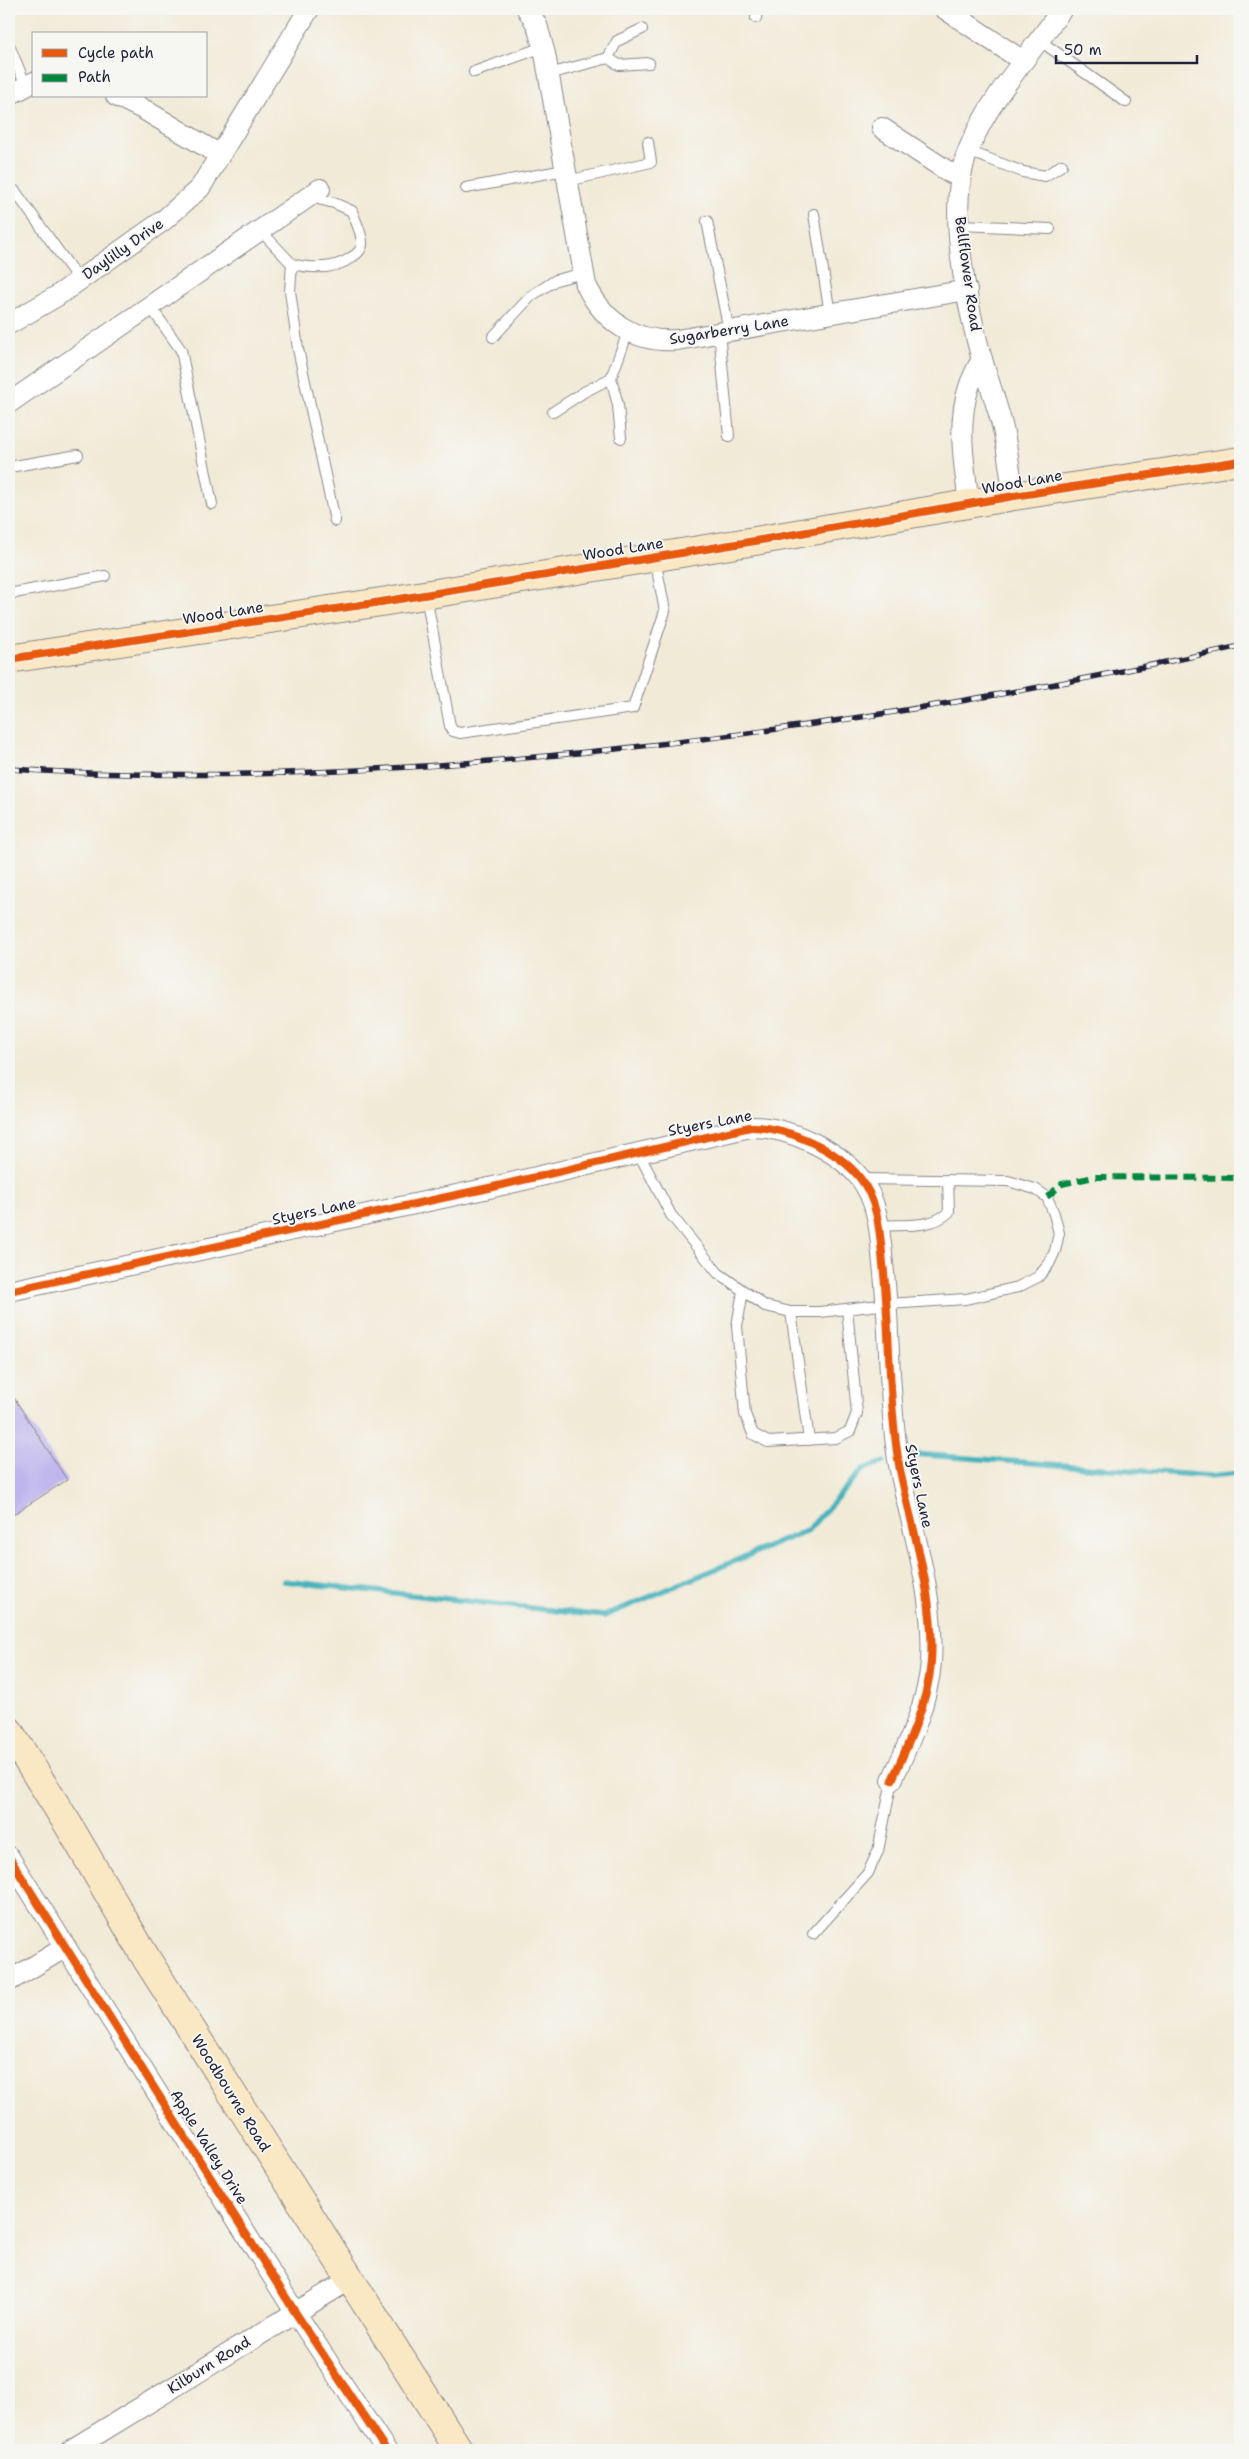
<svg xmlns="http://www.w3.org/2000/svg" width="1249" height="2459" font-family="'Shantell Sans',sans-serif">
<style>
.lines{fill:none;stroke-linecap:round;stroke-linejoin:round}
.stream{stroke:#44b3bd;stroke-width:5.5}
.building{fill:#beb5ed}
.lane-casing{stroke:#8a8689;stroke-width:12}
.street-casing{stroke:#8a8689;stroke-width:22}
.secondary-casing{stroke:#8a8689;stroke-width:30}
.lane{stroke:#fff;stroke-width:10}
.street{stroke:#fff;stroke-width:20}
.secondary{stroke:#fae7c3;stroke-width:28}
.rail-casing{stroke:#22223b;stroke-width:5.5}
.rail{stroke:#f6f6f2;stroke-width:4;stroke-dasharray:11;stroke-linecap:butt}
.quiet{stroke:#00873e;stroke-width:6;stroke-dasharray:12 6;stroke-linecap:butt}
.cycleway-casing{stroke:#f6f6f2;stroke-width:11}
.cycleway{stroke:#e8590c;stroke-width:8}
.labels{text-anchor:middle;stroke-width:4;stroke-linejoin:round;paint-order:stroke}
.street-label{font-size:15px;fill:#22223b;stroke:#f6f6f2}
</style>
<rect width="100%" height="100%" fill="#f6f6f2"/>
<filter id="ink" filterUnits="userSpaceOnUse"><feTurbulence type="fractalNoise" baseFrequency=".02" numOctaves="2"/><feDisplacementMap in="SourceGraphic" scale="10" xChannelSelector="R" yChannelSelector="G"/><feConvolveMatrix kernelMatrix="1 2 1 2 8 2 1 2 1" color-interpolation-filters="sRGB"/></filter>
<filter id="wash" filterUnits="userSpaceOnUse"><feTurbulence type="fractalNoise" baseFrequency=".0096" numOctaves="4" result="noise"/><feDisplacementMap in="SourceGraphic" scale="20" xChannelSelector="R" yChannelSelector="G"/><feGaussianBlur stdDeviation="1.12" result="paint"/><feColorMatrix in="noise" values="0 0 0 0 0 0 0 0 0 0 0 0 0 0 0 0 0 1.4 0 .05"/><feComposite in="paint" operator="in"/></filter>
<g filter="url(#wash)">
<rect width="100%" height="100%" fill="#f1ead7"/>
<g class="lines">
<g class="stream">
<polyline points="912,1454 1210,1476 1240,1473"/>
<polyline points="284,1581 604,1616 808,1530 863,1469 884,1462"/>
</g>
</g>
<g id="blocks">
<polygon class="building" points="9,1390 67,1480 9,1517"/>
</g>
</g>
<g filter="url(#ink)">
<use href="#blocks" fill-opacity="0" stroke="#8a8689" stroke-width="1"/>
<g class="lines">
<g class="lane-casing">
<g id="lane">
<polyline points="756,18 757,9"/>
<polyline points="1039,40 1126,102"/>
<polyline points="9,45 26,86"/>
<polyline points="608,58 617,41 642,29"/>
<polyline points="474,72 543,47"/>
<polyline points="549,74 608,58 619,65 649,63"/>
<polyline points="968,151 1023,172 1045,176 1062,165"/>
<polyline points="567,181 651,162 648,142"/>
<polyline points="466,188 565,170"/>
<polyline points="15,191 79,280"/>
<polyline points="814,214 830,314"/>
<polyline points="707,221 729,331"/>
<polyline points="960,225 1050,229"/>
<path d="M260 230 292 264C313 269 335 270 352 257 357 254 361 251 362 245 363 234 355 221 352 211L334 203 310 197"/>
<polyline points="292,264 290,291 298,349 335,521"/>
<polyline points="150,306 181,350 212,504"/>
<polyline points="719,332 729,436"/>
<polyline points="493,337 531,296 556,280 584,273"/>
<polyline points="611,378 618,405 621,438"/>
<polyline points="553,412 584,392 611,378 628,332"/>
<polyline points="9,467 78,455"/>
<polyline points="9,594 105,576"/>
<polyline points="426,596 450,726 453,731 460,733 633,708 665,611 655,559"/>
<polyline points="638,1152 671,1215 718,1273 765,1306 791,1312 820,1312 888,1304 966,1299 1018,1287 1038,1277 1049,1264 1055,1251 1059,1233 1054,1214 1047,1197 1035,1189 1008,1181 861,1179"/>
<path d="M880 1226C904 1224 931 1229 949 1212L948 1180"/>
<polyline points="743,1291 737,1326 745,1414 753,1434 768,1442 836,1438 850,1431 857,1413 847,1309"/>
<polyline points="791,1312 809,1440"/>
<polyline points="813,1934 868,1873 878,1851 892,1780"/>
</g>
</g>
<g class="street-casing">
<g id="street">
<path d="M527 9 537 25 545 54 586 285C604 322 635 343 677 340L967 290"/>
<polyline points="945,9 1023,61"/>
<polyline points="9,95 34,82"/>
<polyline points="882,128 949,172 961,177"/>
<polyline points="220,155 309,9"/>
<polyline points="9,324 57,296 164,220 200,188 220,155 143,109 116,96"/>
<polyline points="9,403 320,189"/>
<path d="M1014 496C1010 474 1008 451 1003 429 997 404 988 380 981 356 966 300 946 206 968 151 989 98 1030 55 1062 9"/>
<path d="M969 505C965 467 956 425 969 387 972 377 977 368 982 359"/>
<path d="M9 1291 489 1188 750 1127C785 1126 837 1149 860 1178 879 1202 880 1235 883 1264 888 1306 888 1347 891 1389 893 1418 895 1447 901 1475 914 1537 935 1598 931 1662 928 1702 909 1743 892 1780"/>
<polyline points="9,1857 295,2312 386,2450"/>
<polyline points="9,1981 66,1947"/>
<polyline points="71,2450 349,2280"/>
</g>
</g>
<g class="secondary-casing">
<g id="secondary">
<polyline points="9,659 381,602 761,540 1014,496 1240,461"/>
<polyline points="9,1731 69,1826 146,1958 459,2450"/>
</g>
</g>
<use href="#lane" class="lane"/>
<use href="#street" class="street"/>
<use href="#secondary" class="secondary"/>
<g class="rail-casing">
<path id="rail" d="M9 769C209 782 408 771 607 750 820 727 1031 693 1240 646"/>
</g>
<use href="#rail" class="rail"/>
<polyline class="quiet" points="1047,1197 1062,1184 1094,1177 1240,1178"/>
<g class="cycleway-casing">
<g id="cycleway">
<polyline points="9,659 381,602 761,540 1014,496 1240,461"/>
<path d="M9 1291 489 1188 750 1127C785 1126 837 1149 860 1178 879 1202 880 1235 883 1264 888 1306 888 1347 891 1389 893 1418 895 1447 901 1475 914 1537 935 1598 931 1662 928 1702 909 1743 892 1780"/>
<polyline points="9,1857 295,2312 386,2450"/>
</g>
</g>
<use href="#cycleway" class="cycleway"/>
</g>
</g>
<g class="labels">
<g class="street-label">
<text transform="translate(123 249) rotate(-35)" y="5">Daylilly Drive</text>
<text transform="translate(968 274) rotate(82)" y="5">Bellflower Road</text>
<text transform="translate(729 330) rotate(-9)" y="5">Sugarberry Lane</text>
<text transform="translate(1022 482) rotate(-10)" y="5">Wood Lane</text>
<text transform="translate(623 549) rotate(-9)" y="5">Wood Lane</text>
<text transform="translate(223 613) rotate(-9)" y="5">Wood Lane</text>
<text transform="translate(710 1123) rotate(-11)" y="5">Styers Lane</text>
<text transform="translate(314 1211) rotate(-12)" y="5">Styers Lane</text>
<text transform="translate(919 1486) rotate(78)" y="5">Styers Lane</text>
<text transform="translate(231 2093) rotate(58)" y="5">Woodbourne Road</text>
<text transform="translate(209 2147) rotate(58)" y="5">Apple Valley Drive</text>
<text transform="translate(209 2365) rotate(-32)" y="5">Kilburn Road</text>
</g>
</g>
<rect width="1249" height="2459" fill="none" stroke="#f6f6f2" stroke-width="30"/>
<rect x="32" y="32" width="175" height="65" fill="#f6f6f2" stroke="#a1a1a9"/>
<rect x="42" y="49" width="25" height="8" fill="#e8590c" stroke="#a1a1a9"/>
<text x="78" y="58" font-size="15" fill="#22223b">Cycle path</text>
<rect x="42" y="74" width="25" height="8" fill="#00873e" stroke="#a1a1a9"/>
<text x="78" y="82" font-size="15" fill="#22223b">Path</text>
<path d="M1056 55v8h141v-8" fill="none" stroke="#22223b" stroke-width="2.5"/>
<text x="1064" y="55" font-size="15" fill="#22223b" stroke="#f6f6f2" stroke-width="4" paint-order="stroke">50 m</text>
</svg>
